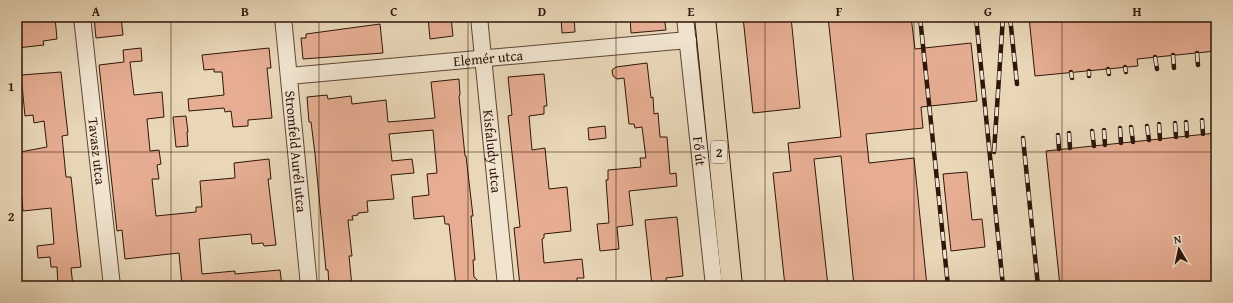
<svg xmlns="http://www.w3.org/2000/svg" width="1233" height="303" font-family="'Gentium Book Plus',serif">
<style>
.building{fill:#e6ad92;stroke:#2f1609}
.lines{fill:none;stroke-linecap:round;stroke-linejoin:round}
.minor-casing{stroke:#5e4635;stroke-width:18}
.major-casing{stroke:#2f1609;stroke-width:22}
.minor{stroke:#f1e5d1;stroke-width:16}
.major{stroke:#e9d7b8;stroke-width:20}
.rail-casing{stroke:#2f1609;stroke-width:4.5}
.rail{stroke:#f1e5d1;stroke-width:3;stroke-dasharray:9;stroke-linecap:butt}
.grid{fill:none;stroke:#2f1609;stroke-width:1;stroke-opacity:0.55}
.labels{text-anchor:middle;stroke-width:3;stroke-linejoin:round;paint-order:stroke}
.shield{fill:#f1e5d1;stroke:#695445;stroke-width:1}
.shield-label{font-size:13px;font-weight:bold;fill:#2f1609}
.street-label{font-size:14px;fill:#2f1609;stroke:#f1e5d1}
.neatline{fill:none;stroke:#2f1609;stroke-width:1.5}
.grid-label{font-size:13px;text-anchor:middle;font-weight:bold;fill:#2f1609}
</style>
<rect width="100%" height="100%" fill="#e9d7b8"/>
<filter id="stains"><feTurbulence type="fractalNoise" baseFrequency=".005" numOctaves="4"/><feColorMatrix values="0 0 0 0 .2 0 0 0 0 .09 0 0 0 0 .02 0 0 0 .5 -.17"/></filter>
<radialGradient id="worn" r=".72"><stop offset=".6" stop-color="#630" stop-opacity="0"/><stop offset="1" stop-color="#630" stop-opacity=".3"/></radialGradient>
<g class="building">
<polygon points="28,17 55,17 57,39 43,41 44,45 17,48 17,18"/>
<polygon points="94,17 121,17 123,35 96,38"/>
<polygon points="428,17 451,17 453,36 430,39"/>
<polygon points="561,17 574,17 575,32 562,33"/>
<polygon points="630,17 664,17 666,30 631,33"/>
<polygon points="743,17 791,17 800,108 753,113"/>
<polygon points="828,17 911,17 915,49 971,43 977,101 921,107 923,128 866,134 869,163 914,158 927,286 854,286 841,156 814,159 828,286 785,286 773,173 791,171 788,143 841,137"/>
<polygon points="1029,17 1216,17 1216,51 1137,59 1138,66 1035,76"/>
<polygon points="380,24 383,53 303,59 301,38 306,38 306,34"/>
<polygon points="141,48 142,61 130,62 134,95 162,92 164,117 147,119 150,151 159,150 161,164 157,165 159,179 152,179 156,216 196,212 196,207 202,207 200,181 235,178 234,163 269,159 271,179 268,179 276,245 264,246 263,243 252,244 251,234 199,239 202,274 235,271 235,274 280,270 282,286 182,286 179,253 125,259 122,230 117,231 99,65 124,62 123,50"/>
<polygon points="269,48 271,68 267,68 272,118 248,120 248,126 233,127 231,111 225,112 224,108 189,111 188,99 224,95 222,72 214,72 214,69 204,70 202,55"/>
<polygon points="647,63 651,98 653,97 654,114 658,113 660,137 667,137 670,174 676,173 677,186 629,191 633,225 617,227 619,249 600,251 597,224 609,223 606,180 608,180 608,170 641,167 640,158 646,158 642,127 635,128 634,124 629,124 624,78 617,79 613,76 612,70 616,67"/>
<polygon points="61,72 68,135 62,136 66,177 71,177 81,267 71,268 73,286 58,286 57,267 51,267 50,257 38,258 37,246 54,244 51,208 23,211 19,169 21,169 20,152 47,147 44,121 34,123 33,115 25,116 21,75"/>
<polygon points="544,74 547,106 544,106 544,114 529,116 532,150 545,148 549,189 567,187 571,231 544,234 544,238 542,239 544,263 582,259 584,278 577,278 577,282 567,283 567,286 520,286 514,228 520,227 508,116 512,115 508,77"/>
<polygon points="459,79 460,95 459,96 465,156 466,156 473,216 471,216 475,260 473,260 474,277 484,286 456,286 449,224 445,224 444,216 414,219 412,197 429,195 427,174 437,173 433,130 389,134 392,161 412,159 414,173 391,175 394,199 367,201 368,212 358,213 358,215 352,216 353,220 348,220 352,256 349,256 352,286 329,286 328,270 326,270 315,154 311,122 309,122 307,97 327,95 328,99 351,96 352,104 386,100 388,122 435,118 431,82"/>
<polygon points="186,116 188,132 187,132 188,146 176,147 173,117"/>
<polygon points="605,126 606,138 589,140 588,128"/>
<polygon points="1216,133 1216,286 1060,286 1046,151"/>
<polygon points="967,172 972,220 982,219 985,247 951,251 943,174"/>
<polygon points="677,217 683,276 666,278 667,285 652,286 645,220"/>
</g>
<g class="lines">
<g class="minor-casing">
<g id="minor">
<path id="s1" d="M82 17 112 286"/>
<path id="s2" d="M283 17 309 286"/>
<path id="s3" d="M479 17 506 286"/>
<path id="s4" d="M685 17 714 286"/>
<path id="s5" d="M289 76 688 40"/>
</g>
</g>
<g class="major-casing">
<polyline id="major" points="705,17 732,286"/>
</g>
<use href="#minor" class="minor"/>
<use href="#major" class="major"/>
<g class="rail-casing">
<g id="rail">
<polyline points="920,17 948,286"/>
<polyline points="976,17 1003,286"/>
<polyline points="1010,17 1017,84"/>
<polyline points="1214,51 1215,63"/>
<polyline points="1197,53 1198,65"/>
<polyline points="1173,55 1174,68"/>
<polyline points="1155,57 1157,69"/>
<polyline points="1125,67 1126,72"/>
<polyline points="1108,69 1109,74"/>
<polyline points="1089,71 1089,76"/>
<polyline points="1071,72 1072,78"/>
<polyline points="1213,119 1215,133"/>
<polyline points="1202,120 1203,134"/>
<polyline points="1186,122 1187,136"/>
<polyline points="1175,123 1176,137"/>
<polyline points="1159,124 1160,139"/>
<polyline points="1147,126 1149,140"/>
<polyline points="1131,127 1133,142"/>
<polyline points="1120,128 1121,143"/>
<polyline points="1104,130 1105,145"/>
<polyline points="1092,131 1094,146"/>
<polyline points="1069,133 1070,148"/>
<polyline points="1058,135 1059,149"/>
<polyline points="1023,138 1038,286"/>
<polyline points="994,152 1003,17"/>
</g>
</g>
<use href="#rail" class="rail"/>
</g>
<path class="grid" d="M171 17V286M319 17V286M468 17V286M616 17V286M765 17V286M914 17V286M1062 17V286M17 152H1216"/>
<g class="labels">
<rect class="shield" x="711" y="141" width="16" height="22" rx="3"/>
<g class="shield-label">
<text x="719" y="157">2</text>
</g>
<g class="street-label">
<text dy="5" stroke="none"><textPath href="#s5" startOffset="200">Elemér utca</textPath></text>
<text dy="5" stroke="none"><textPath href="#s2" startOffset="135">Stromfeld Aurél utca</textPath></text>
<text dy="5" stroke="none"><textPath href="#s4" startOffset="135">Fő út</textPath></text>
<text dy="5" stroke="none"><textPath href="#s1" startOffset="135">Tavasz utca</textPath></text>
<text dy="5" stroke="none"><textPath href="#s3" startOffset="135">Kisfaludy utca</textPath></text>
</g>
</g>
<rect width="1233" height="303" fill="none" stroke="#e9d7b8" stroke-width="44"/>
<g transform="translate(1179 249) rotate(351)" stroke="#f1e5d1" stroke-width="3" paint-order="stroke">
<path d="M0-3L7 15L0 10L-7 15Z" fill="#2f1609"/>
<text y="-6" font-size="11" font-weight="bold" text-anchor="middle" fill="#2f1609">N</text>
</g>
<rect x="22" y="22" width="1189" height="259" class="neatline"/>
<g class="grid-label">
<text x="96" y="16">A</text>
<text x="245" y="16">B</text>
<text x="394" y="16">C</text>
<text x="542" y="16">D</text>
<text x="691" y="16">E</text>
<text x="839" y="16">F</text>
<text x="988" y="16">G</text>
<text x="1137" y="16">H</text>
<text x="11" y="91">1</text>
<text x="11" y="221">2</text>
</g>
<rect width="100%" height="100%" filter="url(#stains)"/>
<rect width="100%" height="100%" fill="url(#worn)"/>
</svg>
